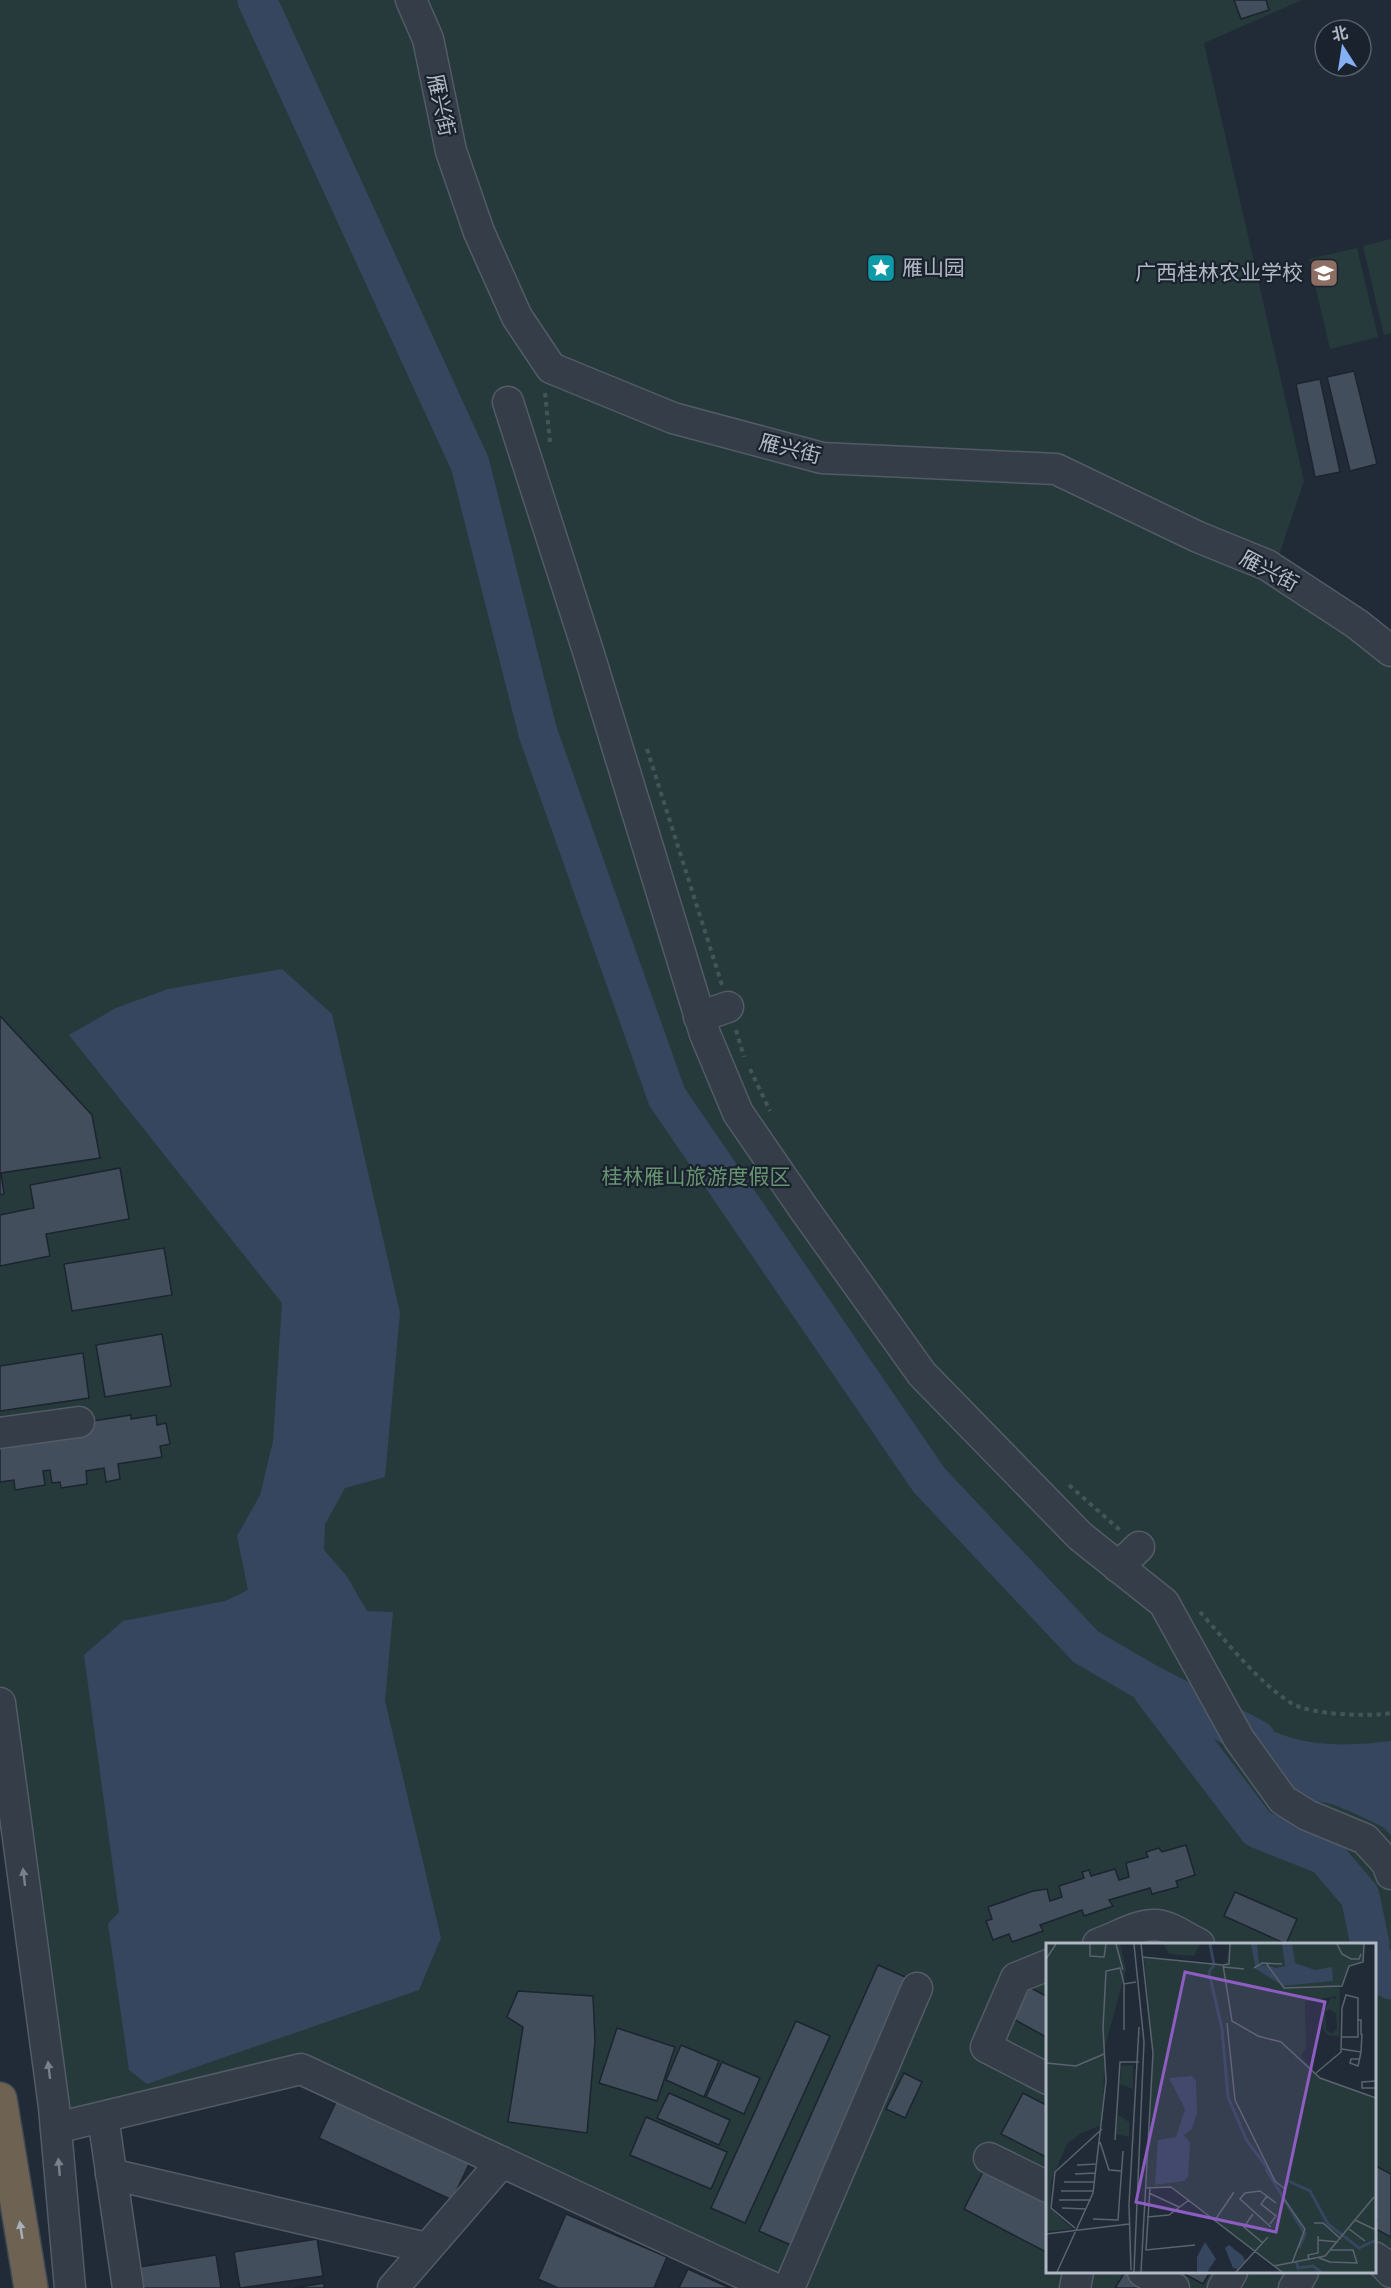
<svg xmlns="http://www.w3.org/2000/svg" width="1391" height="2288" font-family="'PT Sans Narrow','Noto Sans SC',sans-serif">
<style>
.green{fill:#263a3b;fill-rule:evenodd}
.water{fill:#36465e}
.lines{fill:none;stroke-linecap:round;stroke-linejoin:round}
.river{stroke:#36465e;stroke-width:39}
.building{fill:#434e5c;stroke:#1c242f;stroke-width:1.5}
.minor-casing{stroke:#525b66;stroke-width:33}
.highway-casing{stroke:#3f4853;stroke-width:36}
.path{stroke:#435558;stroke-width:4;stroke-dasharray:4.5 4.5;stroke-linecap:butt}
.minor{stroke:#353d48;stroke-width:30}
.highway{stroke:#6e6352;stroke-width:33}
.oneway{fill:#78818c}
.oneway2{fill:#a8b0b9}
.labels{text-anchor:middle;stroke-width:4.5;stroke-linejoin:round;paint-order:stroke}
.street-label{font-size:21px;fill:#afb8c4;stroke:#1a222d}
.poi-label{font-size:21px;fill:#afb8c4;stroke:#1a222d;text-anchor:start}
.park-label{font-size:21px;fill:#689472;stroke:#1a222d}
.inset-river{fill:none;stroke:#36465e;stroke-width:3}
.inset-road{fill:none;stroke:#5a636f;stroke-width:1.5}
.view{fill:#8d5dc1;fill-opacity:0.15;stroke:#8d5dc1;stroke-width:3}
.inset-edge{fill:none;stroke:#afb8c4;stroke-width:3}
</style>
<rect width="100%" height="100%" fill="#212b37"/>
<g class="green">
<path d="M0 0H1302L1204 43 1304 481 1278 558 1391 651V2288H774L301 2069 56 2128 0 1703ZM1048 1944H1374V2272H1048Z"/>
<polygon points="1391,239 1391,333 1384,335 1363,246"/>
<polygon points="1357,248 1378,337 1330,349 1309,259"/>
</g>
<g class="water">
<polygon points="282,969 332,1014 400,1313 385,1477 345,1488 325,1524 324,1550 346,1575 367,1611 393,1612 385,1701 441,1938 419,1990 147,2084 129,2070 108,1924 119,1912 84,1655 123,1621 225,1601 248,1590 237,1536 260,1495 273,1441 282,1303 69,1035 116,1008 168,989"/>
<path d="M1243 1719C1259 1725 1276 1733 1292 1738 1325 1747 1358 1745 1391 1741V1835L1383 1827 1356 1814 1332 1804 1306 1799 1279 1785Z"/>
</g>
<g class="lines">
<g class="river">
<polyline points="257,0 470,464 538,733 667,1097 929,1480 1086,1647 1148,1683 1256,1739"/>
<polyline points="1153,1691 1258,1829 1326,1856 1360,1896 1370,1944"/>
<polyline points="1374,1960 1391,1980"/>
</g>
</g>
<g class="building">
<polygon points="1234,0 1266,0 1269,10 1241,19"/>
<polygon points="1354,371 1377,464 1350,471 1327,377"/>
<polygon points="1320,379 1340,472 1315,477 1296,384"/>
<polygon points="0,1016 92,1115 100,1158 1,1173 4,1194 0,1195"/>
<polygon points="120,1168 129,1219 46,1234 50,1256 0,1266 0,1215 34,1208 30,1185"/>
<polygon points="164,1248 172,1295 72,1311 64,1264"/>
<polygon points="162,1334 171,1386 105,1397 96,1345"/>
<polygon points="83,1353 89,1398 0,1411 0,1366"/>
<polygon points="131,1415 131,1419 156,1415 157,1425 166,1423 170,1444 160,1446 162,1457 118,1464 120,1479 106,1482 104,1468 86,1471 87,1484 61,1488 60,1482 52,1483 50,1470 43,1471 45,1485 15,1490 14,1480 0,1482 0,1438 46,1440 89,1433 87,1422"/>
<polygon points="1186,1845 1195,1875 1176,1881 1178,1887 1152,1894 1150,1888 1109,1900 1113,1906 1084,1916 1082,1910 1040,1925 1043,1931 1012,1942 1009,1934 993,1940 986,1921 992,1919 988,1907 1033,1891 1047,1889 1050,1901 1062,1897 1059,1886 1084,1878 1082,1872 1089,1870 1091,1876 1115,1869 1119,1880 1129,1877 1126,1863 1148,1857 1146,1852 1159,1848 1162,1852"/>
<polygon points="1235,1892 1297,1919 1286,1944 1224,1916"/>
<polygon points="878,1965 912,1980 793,2246 759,2231"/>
<polygon points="1027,1986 1048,1997 1048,2038 1010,2017"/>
<polygon points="518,1991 593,1996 595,2041 587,2133 508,2122 523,2027 507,2017"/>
<polygon points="796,2021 830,2036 745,2223 711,2208"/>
<polygon points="617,2028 675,2047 657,2101 599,2083"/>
<polygon points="681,2045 719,2061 704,2097 666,2080"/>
<polygon points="722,2062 760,2078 744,2114 706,2097"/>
<polygon points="904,2073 922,2082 905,2118 886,2109"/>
<polygon points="669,2093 730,2120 719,2145 657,2118"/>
<polygon points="1023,2093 1048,2106 1048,2158 1001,2134"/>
<polygon points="337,2100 470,2162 452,2200 319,2138"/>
<polygon points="646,2117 727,2152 711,2189 630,2155"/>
<polygon points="1374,2165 1391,2174 1391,2237 1374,2228 1377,2219 1374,2218"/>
<polygon points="985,2168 1048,2200 1048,2253 964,2209"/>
<polygon points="566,2214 667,2257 654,2288 558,2288 538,2279"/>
<polygon points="317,2239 323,2276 240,2288 234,2252"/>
<polygon points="216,2255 221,2288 136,2288 133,2268"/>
<polygon points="688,2269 730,2288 679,2288"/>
<polygon points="1125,2272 1133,2272 1163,2288 1115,2288"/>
<polygon points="1181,2272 1210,2272 1203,2284"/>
<polygon points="324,2283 324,2288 294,2288"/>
</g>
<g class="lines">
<g class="minor-casing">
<g id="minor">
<polyline points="411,0 428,39 451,151 479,232 517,317 551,368 673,418 822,458 1056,469 1198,537 1267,565 1357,624 1391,651"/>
<polyline points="508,402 588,651 705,1034 738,1113 804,1209 922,1374 1080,1536 1164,1603 1239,1739 1283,1800 1307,1815 1365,1839 1387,1863 1391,1874"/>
<polyline points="699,1017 728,1007"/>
<polyline points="0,1433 79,1422"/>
<polyline points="1118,1567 1139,1547"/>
<polyline points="0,1703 54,2107 70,2288"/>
<path d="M1098 1944C1116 1938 1137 1924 1156 1925 1171 1926 1186 1938 1199 1944"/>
<polyline points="1048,1965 1016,1978 986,2047 1048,2079"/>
<polyline points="103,2117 128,2288"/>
<polyline points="56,2128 301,2069 774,2288"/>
<polyline points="989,2158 1048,2187"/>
<polyline points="111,2174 427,2248"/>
<polyline points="1374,2257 1384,2264 1391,2272"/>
<polyline points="1143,2272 1174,2288"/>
<polyline points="393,2288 502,2162"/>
<polyline points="789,2288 917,1988"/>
<polyline points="1075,2288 1078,2272"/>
<polyline points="1223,2288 1232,2272"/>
<polyline points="1294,2288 1303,2272"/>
</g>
</g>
<g class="highway-casing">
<polyline id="highway" points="0,2099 31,2288"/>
</g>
<g class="path">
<polyline points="545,393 550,442"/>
<polyline points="647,749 722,985"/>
<polyline points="736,1030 744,1057"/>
<polyline points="750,1069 770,1111"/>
<polyline points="1069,1485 1122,1532"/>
<path d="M1200 1612C1226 1641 1259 1683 1291 1703 1310 1715 1369 1717 1391 1713"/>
</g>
<use href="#minor" class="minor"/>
<use href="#highway" class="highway"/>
</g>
<defs><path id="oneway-solid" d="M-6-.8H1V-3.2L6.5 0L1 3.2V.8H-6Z" transform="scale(1.5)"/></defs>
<g class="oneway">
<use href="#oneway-solid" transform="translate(24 1877) rotate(-97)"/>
<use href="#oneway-solid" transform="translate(49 2070) rotate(-97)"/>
<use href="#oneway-solid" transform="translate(59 2167) rotate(-95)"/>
</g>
<use class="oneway2" href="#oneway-solid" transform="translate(21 2230) rotate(-99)"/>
<defs>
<g id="sight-square" transform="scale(1.5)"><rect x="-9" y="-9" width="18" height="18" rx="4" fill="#0f9aa8" stroke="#1a222d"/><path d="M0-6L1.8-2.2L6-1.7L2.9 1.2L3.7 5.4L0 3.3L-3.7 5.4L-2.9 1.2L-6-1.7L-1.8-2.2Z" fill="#fff"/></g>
<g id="school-square" transform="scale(1.5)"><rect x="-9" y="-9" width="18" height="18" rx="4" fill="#8d6e63" stroke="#1a222d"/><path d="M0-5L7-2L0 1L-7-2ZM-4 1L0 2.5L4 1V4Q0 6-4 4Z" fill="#fff"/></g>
</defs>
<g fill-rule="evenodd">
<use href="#sight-square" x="881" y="268"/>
<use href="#school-square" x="1324" y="273"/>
</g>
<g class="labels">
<g class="street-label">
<text transform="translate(441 105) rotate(78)" y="7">雁兴街</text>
<text transform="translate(790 449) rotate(14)" y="7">雁兴街</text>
<text transform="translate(1269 571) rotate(28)" y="7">雁兴街</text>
</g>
<g class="poi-label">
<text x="902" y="275">雁山园</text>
<text x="1303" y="280" text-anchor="end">广西桂林农业学校</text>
</g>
<g class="park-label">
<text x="696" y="1184">桂林雁山旅游度假区</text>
</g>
</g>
<g transform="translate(1046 1943)">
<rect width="330" height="330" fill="#212b37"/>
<path d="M0 1H74L80 27 59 103 56 182 35 190 21 201 5 238 4 265 26 286 0 288ZM118 1H154L148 13 123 11ZM184 1H318L317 19 305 22 294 43 293 93 282 92 277 87 278 68 285 55 290 56V65V53L259 59 260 105 255 113 274 135 330 155V329H236L125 244 99 245 107 110 98 14 180 22ZM283 66 290 70 291 86 286 91 280 87 279 69ZM86 122 87 123V146L74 141 75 123ZM72 172 83 179V194L70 191Z" fill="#263a3b" fill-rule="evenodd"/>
<path d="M205 1H211L213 21 230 25 239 23 236 1H246L249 20 269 27 286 24 287 38 237 43 210 26ZM146 133 150 138 151 170 146 186 138 192 144 200 142 234 138 238 109 242 112 197 130 194 139 166 123 135ZM159 299 170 316 161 329H151V314ZM183 302 197 313 199 318 191 326 187 325 179 305Z" fill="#36465e"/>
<path class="inset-river" d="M164 1 168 22 163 29 176 86 182 154 201 198 223 227M220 226 259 291 253 305M242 238 264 248 282 281 313 305 330 297M250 318 252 325 267 323 275 329"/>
<path class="inset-road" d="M44 1V13L58 14 60 1M70 1 77 27M291 1 296 11 305 16H313L315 11M96 14 177 22M0 16 10 1M220 20 238 45 296 43 303 23 317 19 318 1M177 22 186 78 212 93 235 99 274 135 330 155M177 22 183 21 184 1M178 24 198 26M208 25 216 20 236 21M311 77H315V92M181 80 189 157 229 238 239 246 238 256 259 286 246 320M78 87V41M296 106 315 109 312 123 304 120 305 116H313M315 109 316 91M0 120 30 123 58 111M270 130 295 109 296 65 300 52 312 55V94H296M330 138 316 139V145H330M69 197 74 119H93M54 199 63 227 76 228M31 222 51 221M29 231 49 230M18 239H48M104 244 100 307 149 302M99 245 125 244 236 329M15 248H47M103 250 133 264M221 253 215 261 230 273 224 281M13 257H45M16 265 40 266M207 271 198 284 217 300M101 274 123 272 143 257M47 276 72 277 77 208M169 277 188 249M309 277 330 287M268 280H277L295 296M225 284 194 256 199 250 214 248 230 260M29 285 5 265 9 229 56 186M303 286 319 298M0 291 83 281M272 297 292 299M273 315 284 319 311 320 307 307H285M263 317 262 312 272 310V293M228 323 279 313 328 254M85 327 83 262 93 84M11 329 47 250 60 138 57 85 60 28 74 25 78 41 90 39M88 329 98 99 88 1M95 329 107 110 95 1M190 329 222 294"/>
<path class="view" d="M139 29 279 59 230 289 90 259Z"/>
<rect width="330" height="330" class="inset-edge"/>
</g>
<g transform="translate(1343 48) rotate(348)"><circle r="28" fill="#1a222d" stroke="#565e69" stroke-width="1.5"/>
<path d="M0-4.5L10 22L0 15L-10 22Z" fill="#85b0f4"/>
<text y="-9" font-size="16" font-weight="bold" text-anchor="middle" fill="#afb8c4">北</text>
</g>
</svg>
